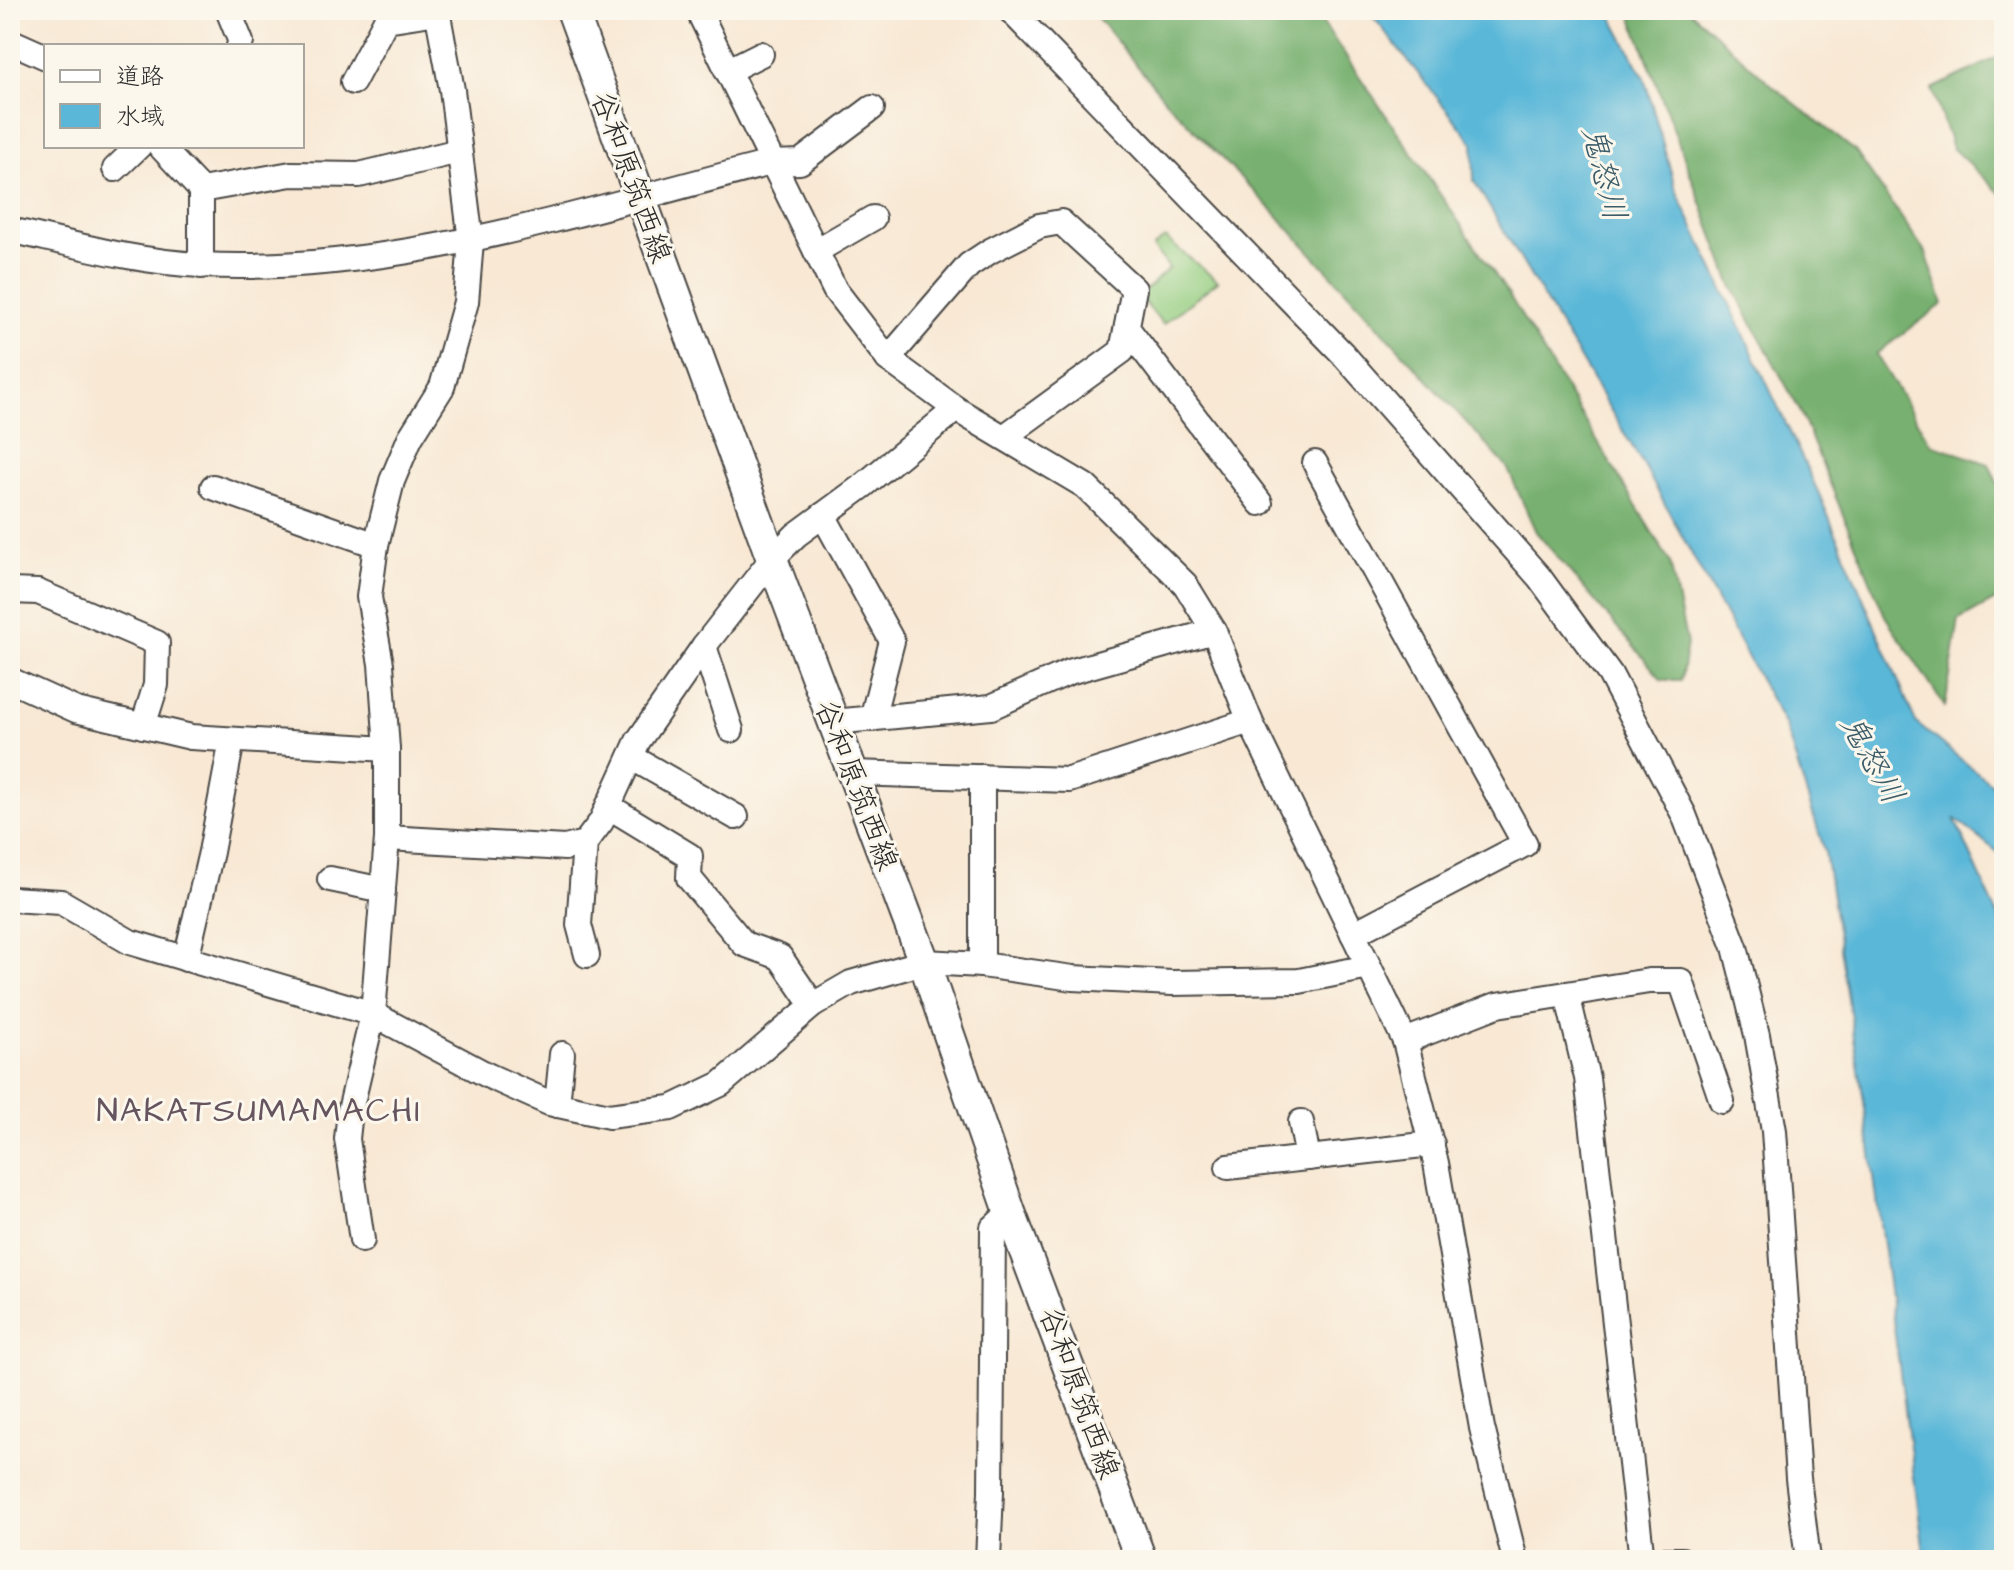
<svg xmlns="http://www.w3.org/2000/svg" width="2014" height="1570" font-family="'Architects Daughter','Klee One',sans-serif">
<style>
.green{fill:#94cd81;stroke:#607c56;stroke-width:2}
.forest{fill:#77b06f;stroke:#516e4d;stroke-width:2}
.water{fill:#5ab7d8;stroke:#427182;stroke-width:2}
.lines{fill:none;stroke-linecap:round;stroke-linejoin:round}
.minor-casing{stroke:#4a4744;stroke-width:28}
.major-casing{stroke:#4a4744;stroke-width:34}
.minor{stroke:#fff;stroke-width:24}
.major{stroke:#fff;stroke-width:30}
.labels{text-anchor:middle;stroke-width:6;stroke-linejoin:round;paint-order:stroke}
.street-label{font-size:30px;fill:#2b2b2b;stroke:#fbf7ec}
.water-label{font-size:32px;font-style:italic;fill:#3b5c68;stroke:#fbf7ec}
.quarter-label{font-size:34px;letter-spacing:2px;fill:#66555f;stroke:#fbf7ec}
</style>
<rect width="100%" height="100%" fill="#fbf7ec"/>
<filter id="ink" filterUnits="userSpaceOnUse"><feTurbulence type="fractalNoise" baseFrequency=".0125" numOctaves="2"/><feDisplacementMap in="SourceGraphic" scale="16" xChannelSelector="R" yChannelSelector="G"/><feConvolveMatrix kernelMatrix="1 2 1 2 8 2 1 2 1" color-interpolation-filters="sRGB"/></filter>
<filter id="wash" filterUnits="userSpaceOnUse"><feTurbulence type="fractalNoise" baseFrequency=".006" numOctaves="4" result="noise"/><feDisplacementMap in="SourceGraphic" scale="32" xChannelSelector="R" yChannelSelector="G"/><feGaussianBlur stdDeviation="1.8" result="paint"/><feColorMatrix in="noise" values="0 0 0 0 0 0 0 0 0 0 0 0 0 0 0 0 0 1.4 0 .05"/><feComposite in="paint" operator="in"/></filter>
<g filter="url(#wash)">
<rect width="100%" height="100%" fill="#f8e8d4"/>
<polygon class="green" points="1165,238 1218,281 1163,324 1139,296 1169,268 1153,247"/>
<g class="forest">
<polygon points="1091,10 1314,10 1509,295 1670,562 1687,644 1681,680 1662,680 1536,532 1507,467 1274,212 1168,103"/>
<polygon points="1629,10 1689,10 1773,86 1855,151 1926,253 1943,304 1876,354 1931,444 1989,464 2004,498 2004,599 1999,598 1959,620 1945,707 1885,616 1800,411 1732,286"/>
<polygon points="2004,54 2004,197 1952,148 1932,89"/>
</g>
<polygon class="water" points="1368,10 1608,10 1644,77 1676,190 1819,494 1916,723 2004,794 2004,857 1954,818 2004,929 2004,1560 1925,1560 1864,1102 1825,852 1785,726 1644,466 1474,181 1473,143"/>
</g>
<g filter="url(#ink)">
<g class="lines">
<g class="minor-casing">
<g id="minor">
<polyline points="228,10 241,42 239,46"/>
<polyline points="698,10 835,290 888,359 956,409 1085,486 1185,584 1214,631 1250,721 1405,1041 1436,1163 1482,1428 1515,1560"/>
<polyline points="1010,10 1342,353 1539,577 1610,674 1684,815 1735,947 1757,1035 1774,1131 1798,1478 1808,1560"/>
<polyline points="10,41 46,57"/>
<polyline points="727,71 761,54"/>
<polyline points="353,82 386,20 438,12"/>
<polyline points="160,146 201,190 201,266"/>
<polyline points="115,169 139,146"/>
<polyline points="201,190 291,174 359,175 459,151"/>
<path d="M10 230C73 244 136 262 201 265 396 275 584 210 771 163L800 162 872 108"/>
<polyline points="816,251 873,218"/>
<polyline points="1127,328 1260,503"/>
<polyline points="888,359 969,265 990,251 1039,226 1061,222 1134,289 1122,351 1004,437"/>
<polyline points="1315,463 1525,844 1353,934"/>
<polyline points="213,487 376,545"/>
<polyline points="823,515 892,641 872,719"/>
<polyline points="10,591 38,592 157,643 156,685 143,726"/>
<polyline points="704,646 731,730"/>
<polyline points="10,680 76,710 191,737 387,749"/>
<polyline points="833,722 991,707 1069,672 1214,631"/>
<polyline points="631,757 736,817"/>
<polyline points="853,773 1069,780 1250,721"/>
<polyline points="608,806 690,856 689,878 744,944 780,957 813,1005"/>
<polyline points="387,838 565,848 585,843 601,822 638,741 704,646 772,559 796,535 864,485 956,409"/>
<polyline points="585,843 579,925 587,955"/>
<polyline points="330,879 383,890"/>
<polyline points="10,899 61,902 130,942 373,1014 489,1076 549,1103 609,1116 671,1108 721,1084 813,1005 851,983 924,962 982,965 1073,978 1172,983 1299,981 1369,967"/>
<polyline points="186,959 211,852 232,740"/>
<polyline points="982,965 982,777"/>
<polyline points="1567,994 1587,1078 1642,1560"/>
<polyline points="1405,1041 1497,1005 1649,981 1681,981 1722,1101"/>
<polyline points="557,1105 562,1054"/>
<polyline points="1301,1122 1308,1158"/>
<polyline points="1228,1167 1432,1144"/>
<polyline points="362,1240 347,1139 350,1111 373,1014 387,838 387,749 381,664 369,597 376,545 392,481 410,438 442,387 466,302 471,241 452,90 437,10"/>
<polyline points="988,1560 991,1492 993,1228 1010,1212"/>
<polyline points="1660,1560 1682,1560"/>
</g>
</g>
<g class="major-casing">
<polyline id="major" points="572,10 772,559 924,962 1010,1212 1141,1560"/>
</g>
<use href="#minor" class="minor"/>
<use href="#major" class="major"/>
</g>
</g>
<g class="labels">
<g class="street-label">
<text transform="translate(632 177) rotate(70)" y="10">谷和原筑西線</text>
<text transform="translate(857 785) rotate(69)" y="10">谷和原筑西線</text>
<text transform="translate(1080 1393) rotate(70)" y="10">谷和原筑西線</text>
</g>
<g class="water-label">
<text transform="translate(1605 173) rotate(76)" y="11">鬼怒川</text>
<text transform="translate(1873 759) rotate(61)" y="11">鬼怒川</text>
</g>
<g class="quarter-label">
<text x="259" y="1121">NAKATSUMAMACHI</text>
</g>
</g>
<rect width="2014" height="1570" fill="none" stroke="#fbf7ec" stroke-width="40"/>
<rect x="44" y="44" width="260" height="104" fill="#fbf7ec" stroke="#a8a59f" stroke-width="2"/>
<rect x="60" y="70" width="40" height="12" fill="#ffffff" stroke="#a8a59f" stroke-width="2"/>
<text x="116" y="84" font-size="24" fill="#2b2b2b">道路</text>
<rect x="60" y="104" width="40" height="24" fill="#5ab7d8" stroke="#a8a59f" stroke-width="2"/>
<text x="116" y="124" font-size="24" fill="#2b2b2b">水域</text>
</svg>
